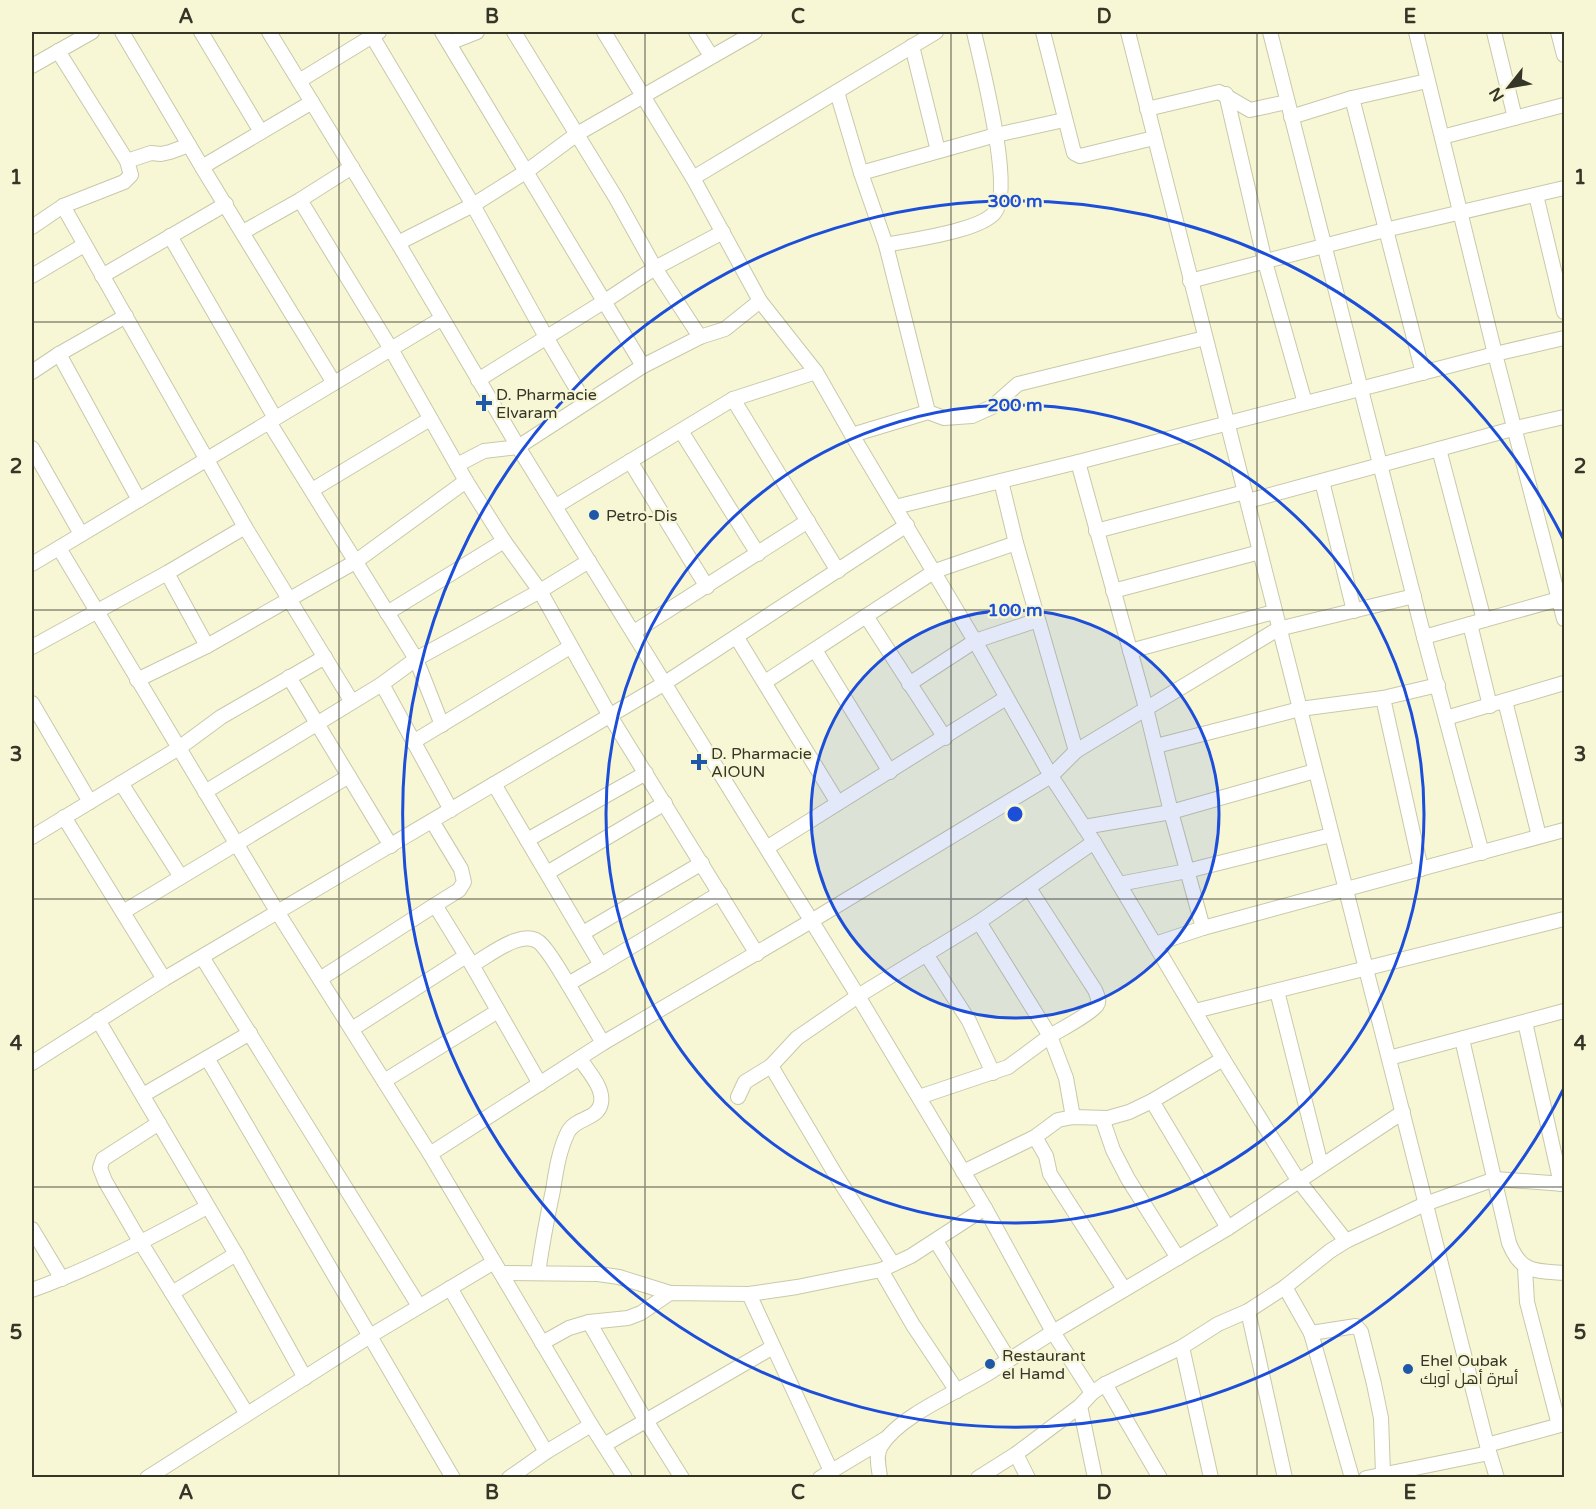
<svg xmlns="http://www.w3.org/2000/svg" width="1596" height="1509" font-family="'Varela Round',Cairo,sans-serif">
<style>
.lines{fill:none;stroke-linecap:round;stroke-linejoin:round}
.street-casing{stroke:#c8c9a9;stroke-width:16}
.street{stroke:#fff;stroke-width:14}
.grid{fill:none;stroke:#353528;stroke-width:1.5;stroke-opacity:0.55}
.ring{fill:none;stroke:#1d4ed8;stroke-width:3}
.poi-dot{fill:#1f57a9;stroke:#f7f7d6;stroke-width:2}
.labels{text-anchor:middle;stroke-width:4.5;stroke-linejoin:round;paint-order:stroke}
.poi-label{font-size:16px;fill:#353528;stroke:#f7f7d6;text-anchor:start}
.centre{fill:#1d4ed8;stroke:#f7f7d6;stroke-width:3}
.ring-label{font-size:18px;text-anchor:middle;font-weight:bold;fill:#1d4ed8;stroke:#f7f7d6;stroke-width:4.5;stroke-linejoin:round;paint-order:stroke}
.neatline{fill:none;stroke:#353528;stroke-width:2}
.grid-label{font-size:20px;text-anchor:middle;font-weight:bold;fill:#353528}
</style>
<rect width="100%" height="100%" fill="#f7f7d6"/>
<g class="lines">
<g class="street-casing">
<g id="street">
<polyline points="122,32 202,167"/>
<polyline points="201,32 261,132"/>
<path d="M269 32 398 243 523 455 858 996 985 1208 1053 1332C1031 1346 1009 1360 987 1374 956 1393 899 1416 881 1446 875 1455 879 1467 880 1478"/>
<polyline points="442,32 643,366"/>
<polyline points="514,32 616,198 655,268 700,337"/>
<polyline points="604,32 693,178 760,301 816,372 852,435 975,641 1051,776 1094,842 1223,1059 1298,1180 1346,1241"/>
<polyline points="696,32 711,56"/>
<polyline points="1043,32 1074,153 1080,156 1154,138"/>
<polyline points="1128,32 1487,1445 1497,1478"/>
<polyline points="1270,32 1424,637 1482,853"/>
<polyline points="1416,32 1495,354 1564,619"/>
<polyline points="1494,32 1515,118"/>
<polyline points="1558,32 1564,55"/>
<polyline points="372,36 473,205 546,337 585,403"/>
<polyline points="449,43 477,32"/>
<polyline points="912,46 938,151"/>
<polyline points="32,66 92,32"/>
<polyline points="299,81 379,32"/>
<polyline points="837,92 861,173 886,245 928,412"/>
<polyline points="1226,94 1265,262 1305,403"/>
<polyline points="1352,98 1423,373"/>
<polyline points="312,102 202,167 334,383"/>
<polyline points="1147,109 1219,92 1250,110 1287,102"/>
<polyline points="1291,117 1352,98 1427,81"/>
<polyline points="1442,137 1564,105"/>
<polyline points="127,161 151,153 161,154 170,152 189,145"/>
<polyline points="861,173 996,135 1064,120"/>
<polyline points="693,178 936,32"/>
<polyline points="1536,195 1564,312"/>
<polyline points="300,200 391,349 466,481 504,541 540,591 610,716 757,954"/>
<polyline points="63,206 245,527 352,702"/>
<polyline points="32,227 63,206 124,182 131,175 127,161 58,51"/>
<polyline points="243,232 300,200 352,167"/>
<polyline points="170,236 275,418"/>
<polyline points="398,243 473,205 527,171 577,134 755,32"/>
<path d="M886 245C910 240 981 231 995 212 1014 189 981 63 974 32"/>
<polyline points="32,276 84,245"/>
<polyline points="102,276 226,204"/>
<polyline points="1190,281 1385,230 1564,188"/>
<polyline points="59,354 139,500"/>
<polyline points="32,372 59,354 126,316"/>
<polyline points="478,380 605,301 655,268 723,232"/>
<polyline points="733,399 838,571"/>
<polyline points="269,422 416,659 442,725"/>
<polyline points="681,431 758,554"/>
<polyline points="852,435 928,412 944,418 972,416 992,407 1018,384 1205,338"/>
<polyline points="32,448 81,534"/>
<polyline points="1439,449 1484,620"/>
<polyline points="630,461 707,587"/>
<polyline points="1078,462 1146,708 1171,812 1203,928"/>
<polyline points="457,465 484,451 518,447 643,366 700,337 725,329 760,301"/>
<polyline points="1001,481 1016,543 1076,751"/>
<polyline points="1322,481 1354,611"/>
<polyline points="312,490 430,419"/>
<polyline points="1248,501 1516,428 1564,417"/>
<polyline points="556,506 733,399 816,372"/>
<polyline points="895,507 1078,462 1495,354 1564,338"/>
<polyline points="1096,531 1245,492"/>
<polyline points="59,548 278,913 430,1154 591,1425 625,1478"/>
<polyline points="32,564 441,319"/>
<polyline points="167,573 207,646"/>
<polyline points="1113,591 1260,552"/>
<polyline points="387,613 504,541"/>
<polyline points="866,616 945,738"/>
<polyline points="1470,624 1490,706"/>
<polyline points="634,632 808,521"/>
<polyline points="1424,637 1559,599"/>
<polyline points="737,638 838,803"/>
<polyline points="32,647 167,573 245,527"/>
<polyline points="815,650 890,772"/>
<polyline points="1130,651 1274,612"/>
<polyline points="289,677 391,846"/>
<polyline points="137,680 207,646 355,562 466,481"/>
<polyline points="765,682 935,571 1016,543"/>
<polyline points="382,684 451,810"/>
<polyline points="909,684 975,641 1038,620"/>
<polyline points="1383,698 1421,869"/>
<polyline points="1505,701 1539,836"/>
<polyline points="32,703 90,802"/>
<polyline points="1446,718 1564,683"/>
<polyline points="413,742 570,647"/>
<polyline points="1156,746 1300,709 1383,698 1438,685"/>
<polyline points="121,783 181,877"/>
<polyline points="494,784 601,965 720,893"/>
<polyline points="205,792 382,684 416,659 540,591 589,561"/>
<polyline points="64,817 164,979"/>
<polyline points="432,821 461,869 464,882 459,890 435,905"/>
<polyline points="1084,827 1171,812 1315,771"/>
<polyline points="32,837 179,748 221,717 325,657"/>
<polyline points="527,840 646,773"/>
<polyline points="768,847 1006,698"/>
<polyline points="547,873 665,803"/>
<polyline points="1119,884 1187,871 1331,835"/>
<path d="M1029 888 1095 990C1097 995 1100 1000 1097 1005 1092 1013 1060 1030 1050 1036L1066 1078 1073 1117"/>
<polyline points="123,912 349,776"/>
<polyline points="583,933 702,863"/>
<polyline points="1155,944 1203,928 1564,830"/>
<polyline points="926,954 969,1021 993,1073"/>
<polyline points="202,957 419,1306"/>
<path d="M472 965C489 956 525 925 542 945 552 956 560 971 568 984"/>
<polyline points="601,965 568,984 603,1043"/>
<polyline points="320,979 435,905 472,965 540,1084"/>
<polyline points="1277,991 1321,1165"/>
<polyline points="1195,1011 1564,919"/>
<polyline points="98,1020 236,1254 305,1378"/>
<polyline points="1525,1022 1561,1184"/>
<polyline points="352,1029 466,956"/>
<path d="M1462 1039 1509 1243C1521 1273 1535 1271 1564 1273"/>
<polyline points="207,1058 453,1478"/>
<polyline points="1389,1058 1564,1011"/>
<polyline points="32,1063 164,979 665,683 907,525"/>
<polyline points="384,1081 498,1011"/>
<polyline points="143,1095 250,1033"/>
<polyline points="738,1097 745,1082 771,1066"/>
<polyline points="919,1097 1008,1067 1050,1036 979,922"/>
<polyline points="1152,1101 1228,1228"/>
<polyline points="1102,1118 1113,1150 1128,1179 1178,1258"/>
<polyline points="159,1123 103,1159 100,1168 105,1181 141,1243 247,1414"/>
<polyline points="1035,1137 1046,1156 1050,1174 1124,1289"/>
<polyline points="430,1154 603,1043 813,920 1051,776 1076,751 1278,629 1414,596"/>
<polyline points="963,1172 1035,1137 1058,1120 1073,1117 1108,1118 1129,1112 1152,1101 1223,1059"/>
<polyline points="32,1229 62,1279"/>
<polyline points="936,1241 1009,1360"/>
<polyline points="893,1264 837,1177 771,1066 797,1038 858,996 979,922 1094,842"/>
<polyline points="1525,1268 1527,1302 1559,1425"/>
<polyline points="881,1270 913,1325 957,1391"/>
<polyline points="501,1273 598,1274 619,1277 670,1293"/>
<path d="M538 1273C542 1245 547 1218 553 1190 556 1171 559 1150 568 1132 576 1117 598 1120 601 1103 604 1088 588 1071 580 1059"/>
<polyline points="1285,1287 1311,1333 1356,1326 1361,1332 1374,1384 1381,1418 1383,1473"/>
<polyline points="450,1288 546,1452"/>
<path d="M32 1290C93 1268 150 1238 207 1207"/>
<polyline points="172,1293 236,1254"/>
<polyline points="749,1294 831,1471"/>
<polyline points="1248,1311 1285,1478"/>
<polyline points="1311,1333 1352,1478"/>
<polyline points="542,1343 569,1328 589,1322"/>
<polyline points="1182,1347 1211,1478"/>
<polyline points="1105,1384 1160,1478"/>
<polyline points="1092,1393 1053,1332 1228,1228 1403,1112"/>
<polyline points="1080,1406 1095,1478"/>
<polyline points="604,1445 773,1347"/>
<polyline points="1487,1445 1564,1424"/>
<polyline points="1016,1454 1028,1478"/>
<polyline points="147,1478 370,1336 494,1262"/>
<polyline points="509,1478 546,1452 591,1425"/>
<polyline points="682,1478 640,1411 589,1322 628,1318 641,1313 670,1293 749,1294 797,1287 881,1270 911,1256 985,1208"/>
<polyline points="820,1478 885,1439"/>
<polyline points="978,1478 1016,1454 1080,1406 1092,1393 1105,1384 1182,1347 1218,1324 1248,1311 1285,1287 1330,1251 1346,1241 1425,1204 1495,1179 1564,1184"/>
<polyline points="1366,1478 1489,1453"/>
</g>
</g>
<use href="#street" class="street"/>
</g>
<path class="grid" d="M339 32V1478M645 32V1478M951 32V1478M1257 32V1478M32 322H1564M32 610H1564M32 899H1564M32 1187H1564"/>
<circle cx="1015" cy="814" r="204" fill="#1d4ed8" fill-opacity=".12"/>
<g class="ring">
<circle cx="1015" cy="814" r="204"/>
<circle cx="1015" cy="814" r="409"/>
<path d="M1564 1088A613 613 0 1 1 1564 540"/>
</g>
<g class="poi-dot">
<path d="M481 394h6v6h6v6h-6v6h-6v-6h-6v-6h6z"/>
<circle cx="594" cy="515" r="6"/>
<path d="M696 753h6v6h6v6h-6v6h-6v-6h-6v-6h6z"/>
<circle cx="990" cy="1364" r="6"/>
<circle cx="1408" cy="1369" r="6"/>
</g>
<g class="labels">
<g class="poi-label">
<text x="496" y="400">D. Pharmacie<tspan x="496" dy="18">Elvaram</tspan></text>
<text x="606" y="521">Petro-Dis</text>
<text x="711" y="759">D. Pharmacie<tspan x="711" dy="18">AIOUN</tspan></text>
<text x="1002" y="1361">Restaurant<tspan x="1002" dy="18">el Hamd</tspan></text>
<text x="1420" y="1366">Ehel Oubak<tspan x="1420" dy="18">أسرة أهل آوبك</tspan></text>
</g>
</g>
<circle cx="1015" cy="814" r="9" class="centre"/>
<g class="ring-label">
<text x="1015" y="207">300 m</text>
<text x="1015" y="411">200 m</text>
<text x="1015" y="616">100 m</text>
</g>
<rect width="1596" height="1509" fill="none" stroke="#f7f7d6" stroke-width="66"/>
<g transform="translate(1509 87) rotate(239)" stroke="#f7f7d6" stroke-width="4.5" paint-order="stroke">
<path d="M0-4.5L10 22L0 15L-10 22Z" fill="#353528"/>
<text y="-9" font-size="16" font-weight="bold" text-anchor="middle" fill="#353528">N</text>
</g>
<rect x="33" y="33" width="1530" height="1443" class="neatline"/>
<g class="grid-label">
<text x="186" y="23">A</text>
<text x="492" y="23">B</text>
<text x="798" y="23">C</text>
<text x="1104" y="23">D</text>
<text x="1410" y="23">E</text>
<text x="16" y="184">1</text>
<text x="1580" y="184">1</text>
<text x="16" y="473">2</text>
<text x="1580" y="473">2</text>
<text x="16" y="761">3</text>
<text x="1580" y="761">3</text>
<text x="16" y="1050">4</text>
<text x="1580" y="1050">4</text>
<text x="16" y="1339">5</text>
<text x="1580" y="1339">5</text>
<text x="186" y="1499">A</text>
<text x="492" y="1499">B</text>
<text x="798" y="1499">C</text>
<text x="1104" y="1499">D</text>
<text x="1410" y="1499">E</text>
</g>
</svg>
